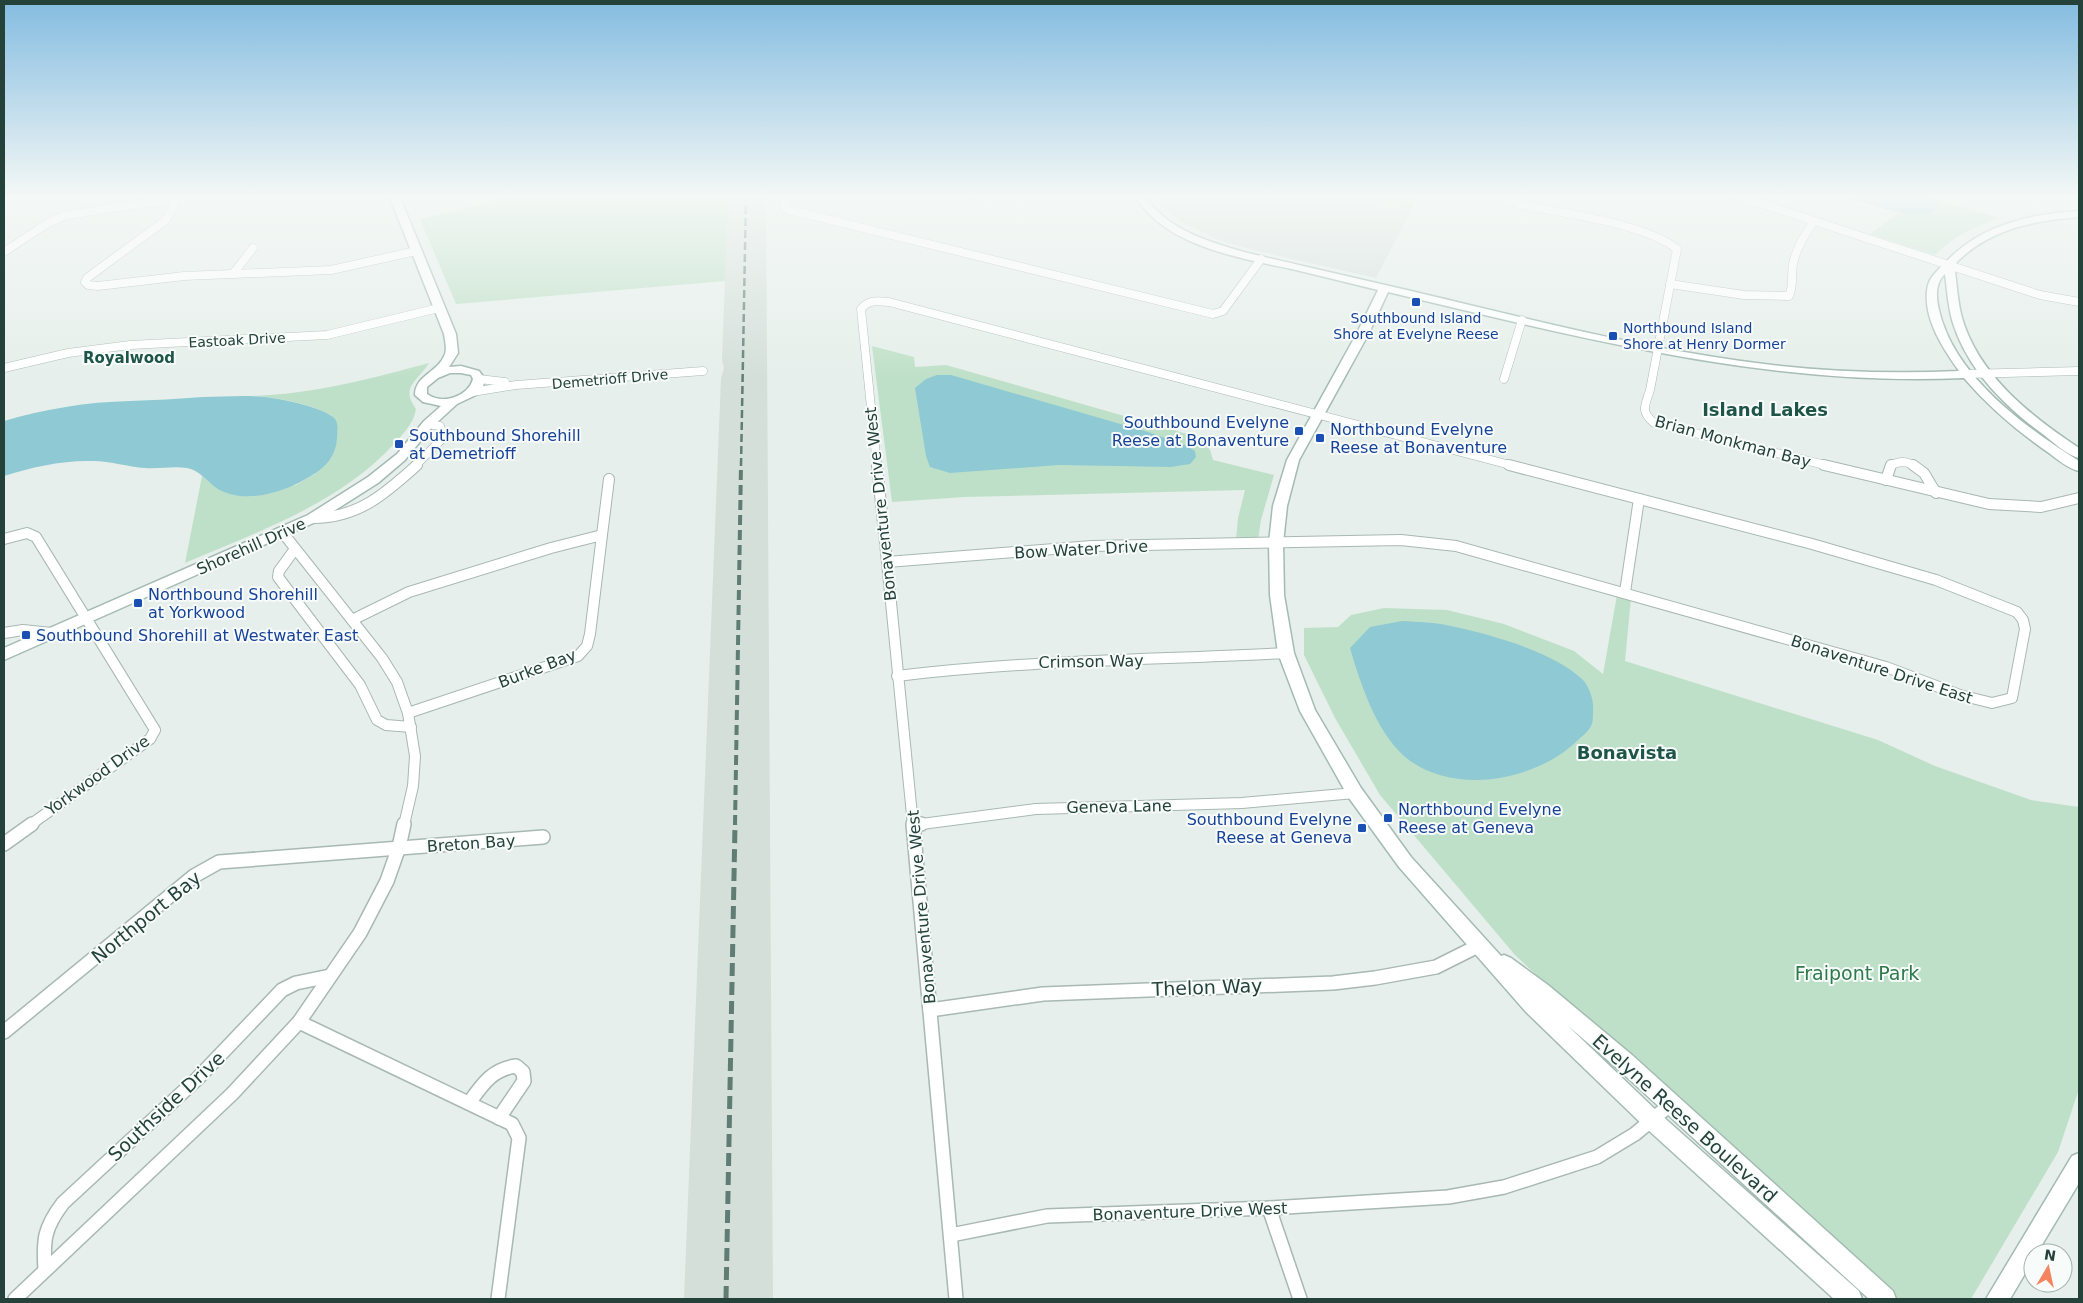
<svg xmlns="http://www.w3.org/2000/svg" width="2083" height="1303" font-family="'DejaVu Sans',sans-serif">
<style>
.built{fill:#d4dfda}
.green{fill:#bfe0c8}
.water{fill:#8ec9d4}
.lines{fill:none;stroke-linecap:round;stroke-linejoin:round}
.street-far2-casing{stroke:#a8b8b2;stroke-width:9}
.street-far1-casing{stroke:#a8b8b2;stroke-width:12}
.street-casing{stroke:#a8b8b2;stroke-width:16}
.secondary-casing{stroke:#a4bbb3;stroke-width:3}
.street-far2{stroke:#fff;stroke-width:8}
.street-far1{stroke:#fff;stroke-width:10}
.street{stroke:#fff;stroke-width:13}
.secondary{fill:#fff;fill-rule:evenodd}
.rail-far2{stroke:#5f7d75;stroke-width:2.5;stroke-dasharray:8 4;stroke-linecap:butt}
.rail-far1{stroke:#5f7d75;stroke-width:4;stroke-dasharray:10 5;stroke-linecap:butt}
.rail{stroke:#5f7d75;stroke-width:5;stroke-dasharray:13 6;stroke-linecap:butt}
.transit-dot{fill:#1a4fb4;stroke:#f7fbf9;stroke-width:2}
.labels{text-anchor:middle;stroke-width:4;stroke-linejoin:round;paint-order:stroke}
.far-transit-label{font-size:14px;fill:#164399;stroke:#f7fbf9}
.far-street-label{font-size:14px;fill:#24423a;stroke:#f7fbf9}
.far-neighbourhood-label{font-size:15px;font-weight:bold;fill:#1f5548;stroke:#f7fbf9}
.transit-label{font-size:16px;fill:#164399;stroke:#f7fbf9;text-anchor:start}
.street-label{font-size:16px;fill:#24423a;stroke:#f7fbf9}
.neighbourhood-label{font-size:18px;font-weight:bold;fill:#1f5548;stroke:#f7fbf9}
.near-street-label{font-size:19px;fill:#24423a;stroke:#f7fbf9}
.near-park-label{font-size:19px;fill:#2d7a4b;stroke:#f7fbf9}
</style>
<rect width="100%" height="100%" fill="#e6efeb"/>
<g class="built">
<polygon points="728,195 766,195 773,1299 684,1299 721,378 724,368 722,360"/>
<polygon points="1152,195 1345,195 1412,209 1376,278 1253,250 1218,240 1178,220 1162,207"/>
</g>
<g class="green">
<polygon points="519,195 728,195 725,281 456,304 420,219"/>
<polygon points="1345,195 1419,195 1412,209"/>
<path d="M1935 199 1999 218C1974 227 1953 236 1935 255L1870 234 1899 212C1911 215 1925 217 1936 210L1938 203Z"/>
<polygon points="872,346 914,357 915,367 946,365 1201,438 1210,450 1213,460 1274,475 1261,520 1258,540 1236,540 1238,518 1245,490 964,497 892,502"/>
<path d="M429 363C417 382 400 387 416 409 414 423 403 434 394 444 339 504 257 532 185 563L202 476 217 488 263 494 296 485 315 474 331 415C308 404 278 397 252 396 313 394 370 379 429 363Z"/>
<polygon points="1617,595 1631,598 1625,661 1878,740 1935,766 2031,800 2079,807 2079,1089 2058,1152 1971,1299 1882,1299 1515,955 1380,795 1335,718 1304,655 1304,628 1338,627 1351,615 1384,608 1447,610 1504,624 1574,651 1603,674"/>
</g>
<g class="water">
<path d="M1843 195H1930L1938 203V207C1925 227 1862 201 1843 195Z"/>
<polygon points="937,375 951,375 1148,432 1185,445 1195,451 1196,457 1190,464 1171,467 1059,465 950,473 930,467 926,456 915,388 926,379"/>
<path d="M203 397C223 397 244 395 264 397 278 398 327 408 335 419 339 425 337 431 337 438 336 456 326 467 311 476 286 492 245 505 218 489 207 482 200 470 187 468 173 466 159 469 145 468 128 467 111 461 93 461 63 460 32 467 4 476V421C44 409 87 402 130 401 154 400 179 399 203 397Z"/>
<path d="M1402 621C1418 622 1435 622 1451 626 1489 634 1555 652 1583 680 1590 688 1594 701 1593 711 1593 716 1593 723 1591 726 1589 731 1582 736 1578 740 1537 781 1451 797 1404 756 1375 729 1361 685 1350 648L1370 627Z"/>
</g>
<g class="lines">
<g class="street-far2-casing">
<g id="street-far2">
<polyline points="784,195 785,208 790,210 1213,314 1223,311 1261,259"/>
<polyline points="973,195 993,198 1006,195"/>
<path d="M1509 195 1512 201 1518 204C1561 213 1644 223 1677 249L1650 390C1645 406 1640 411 1654 423L1829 466"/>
<polyline points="1735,195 2040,295 2079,302"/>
<polyline points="177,199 166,220 87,278 85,282 88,285 98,286 184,276 331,270 416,251"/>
<polyline points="4,252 48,223 67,215 200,195"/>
<polyline points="233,274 253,248"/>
<path d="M1670 284 1744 295 1789 296C1794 286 1791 275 1793 264 1796 248 1805 235 1814 221"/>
<polyline points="4,368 68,353 130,345 327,335 439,308"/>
<polyline points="1966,374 2079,371"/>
<polyline points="479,379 505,382"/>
<polyline points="1504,379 1522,320"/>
<polyline points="472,392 516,385 703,371"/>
<polyline points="415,466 444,437 440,426 428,424"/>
<path d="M877 466 861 309C869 299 878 301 889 302L1514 466"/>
<path d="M1890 466C1898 461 1907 461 1915 466"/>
</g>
</g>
<g class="street-far1-casing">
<g id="street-far1">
<polyline points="877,465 887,562"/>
<polyline points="1824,465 1989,504 2041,507 2079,498"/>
<polyline points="1913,465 1924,473 1936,493"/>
<polyline points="1886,480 1891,465"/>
<path d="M313 518C358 518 385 494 417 465"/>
<polyline points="283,533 382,658 397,682 408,713 415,756 413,786 404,825"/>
<polyline points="602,535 609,479"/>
<polyline points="4,539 27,533 36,537 155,730 150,739 30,825"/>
<polyline points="295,549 279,571 278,577 360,685 377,720 386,725 411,727"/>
<polyline points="887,562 913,825"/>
<polyline points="887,562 1092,546 1401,540 1456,546 1886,667 1960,695 1992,703 2012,698 2025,629 2023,620 2017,612 1936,580 1812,544 1509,465"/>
<polyline points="1625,592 1639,499"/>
<polyline points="352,620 409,592 551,548 602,535 590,634 587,646 578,656 408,713"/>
<polyline points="4,633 23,630 51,633"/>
<path d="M897 676C1026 660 1156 660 1286 653"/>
<polyline points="914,825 1036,809 1242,803 1355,793"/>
</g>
</g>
<g class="street-casing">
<g id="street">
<polyline points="913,824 956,1299"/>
<polyline points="914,825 921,824"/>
<polyline points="4,844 32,824"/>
<polyline points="930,1010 1043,994 1333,983 1375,978 1436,967 1478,946"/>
<polyline points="299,1022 512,1124 519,1138 498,1299"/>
<polyline points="4,1032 194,876 219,862 543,837"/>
<path d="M469 1103C482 1085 492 1069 516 1066L523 1072 524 1081 499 1118"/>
<polyline points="1269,1208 1300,1299"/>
<polyline points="951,1235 1047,1216 1269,1208 1448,1197 1504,1187 1597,1157 1635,1134 1671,1104"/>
<path d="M45 1270C43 1240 44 1228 63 1203L197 1079 282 990 296 983 330 976"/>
<polyline points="15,1299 232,1094 299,1022 360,933 387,881 399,847 404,824"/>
</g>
</g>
<g class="secondary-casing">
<g id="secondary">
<path d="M389 195H399L456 334 458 353 449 367 461 366 479 371 485 379 483 387 476 395 457 404 432 427 405 460 378 483 318 521 4 660V648L308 515 368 477 397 454 424 421 441 406 423 402 415 395C415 375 438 373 445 354 447 349 445 340 444 334ZM450 373H461L471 375 473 379C468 397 442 405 427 394V387L438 378Z"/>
<path d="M1134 195H1144C1157 216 1179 229 1201 238 1234 251 1269 258 1303 266 1339 274 1375 283 1411 291 1530 319 1650 351 1772 365 1834 372 1897 374 1959 371 1943 348 1924 320 1927 291 1928 278 1936 272 1945 263 1980 225 2029 214 2079 211V217C2032 221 1988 229 1954 265 1957 282 1957 300 1962 318 1979 376 2031 416 2079 448V458C2067 455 2054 443 2044 435 2004 406 1966 368 1952 320 1948 305 1947 289 1945 274 1935 283 1936 298 1939 310 1954 376 2025 427 2079 461V471C2069 469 2058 460 2049 453 2017 431 1989 407 1964 378 1767 387 1578 337 1388 292L1369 333 1299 460 1287 506 1283 543 1284 595 1294 653 1315 710 1361 788 1411 857 1501 956 1504 955 1511 958 1548 985 1632 1055 1893 1291 1896 1299H1869L1618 1069 1567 1025 1660 1114 1859 1291 1862 1299H1834L1646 1128 1526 1012 1399 867 1349 798 1300 711 1278 653 1270 595 1269 543 1273 506 1287 460 1357 333 1378 290C1352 284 1326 277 1300 271 1244 258 1167 249 1134 195Z"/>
<polygon points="2079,1153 2079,1183 2037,1253 2033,1253 2033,1260 2010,1299 1986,1299 2072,1156"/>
</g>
</g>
<use href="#street-far2" class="street-far2"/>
<use href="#street-far1" class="street-far1"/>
<use href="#street" class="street"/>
<use href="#secondary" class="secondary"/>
<polyline class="rail-far2" points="741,466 746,195"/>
<polyline class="rail-far1" points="735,825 741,465"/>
<polyline class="rail" points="726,1299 735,824"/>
</g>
<linearGradient id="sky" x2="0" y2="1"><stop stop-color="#84bce0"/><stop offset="0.52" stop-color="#f4f8f6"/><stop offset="1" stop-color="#f4f8f6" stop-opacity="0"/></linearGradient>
<rect width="2083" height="378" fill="url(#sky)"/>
<g class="transit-dot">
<rect x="1411" y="297" width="10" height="10" rx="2.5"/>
<rect x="1608" y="331" width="10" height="10" rx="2.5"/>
<rect x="1294" y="426" width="10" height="10" rx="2.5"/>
<rect x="1315" y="433" width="10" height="10" rx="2.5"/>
<rect x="394" y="439" width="10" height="10" rx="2.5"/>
<rect x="133" y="598" width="10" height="10" rx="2.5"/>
<rect x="21" y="630" width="10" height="10" rx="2.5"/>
<rect x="1383" y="813" width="10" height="10" rx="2.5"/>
<rect x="1357" y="823" width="10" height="10" rx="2.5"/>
</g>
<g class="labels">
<g class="far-transit-label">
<text x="1416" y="323">Southbound Island<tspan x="1416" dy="16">Shore at Evelyne Reese</tspan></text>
<text x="1623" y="333" text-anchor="start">Northbound Island<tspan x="1623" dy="16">Shore at Henry Dormer</tspan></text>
</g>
<g class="far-street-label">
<text transform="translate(237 340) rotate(-3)" y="5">Eastoak Drive</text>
<text transform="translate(610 379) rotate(-5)" y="5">Demetrioff Drive</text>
</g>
<g class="far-neighbourhood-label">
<text x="129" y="363">Royalwood</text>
</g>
<g class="transit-label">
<text x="1289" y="428" text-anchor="end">Southbound Evelyne<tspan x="1289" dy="18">Reese at Bonaventure</tspan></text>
<text x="1330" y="435">Northbound Evelyne<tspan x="1330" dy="18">Reese at Bonaventure</tspan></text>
<text x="409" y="441">Southbound Shorehill<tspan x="409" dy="18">at Demetrioff</tspan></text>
<text x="148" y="600">Northbound Shorehill<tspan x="148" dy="18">at Yorkwood</tspan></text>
<text x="36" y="641">Southbound Shorehill at Westwater East</text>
<text x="1398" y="815">Northbound Evelyne<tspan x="1398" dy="18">Reese at Geneva</tspan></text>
<text x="1352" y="825" text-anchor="end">Southbound Evelyne<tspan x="1352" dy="18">Reese at Geneva</tspan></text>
</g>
<g class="street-label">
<text transform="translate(1733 441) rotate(15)" y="6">Brian Monkman Bay</text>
<text transform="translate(880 504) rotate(-96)" y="6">Bonaventure Drive West</text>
<text transform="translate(251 546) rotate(-24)" y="6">Shorehill Drive</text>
<text transform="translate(1081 549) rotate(-3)" y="6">Bow Water Drive</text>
<text transform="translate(1091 661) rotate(-1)" y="6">Crimson Way</text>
<text transform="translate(537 668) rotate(-21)" y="6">Burke Bay</text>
<text transform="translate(1882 669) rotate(18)" y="6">Bonaventure Drive East</text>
<text transform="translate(97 775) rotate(-36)" y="6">Yorkwood Drive</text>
<text transform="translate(1119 806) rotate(-1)" y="6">Geneva Lane</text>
<text transform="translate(471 843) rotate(-4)" y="6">Breton Bay</text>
<text transform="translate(921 907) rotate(-95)" y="6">Bonaventure Drive West</text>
<text transform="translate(1190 1211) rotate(-2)" y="6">Bonaventure Drive West</text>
</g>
<g class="neighbourhood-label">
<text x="1765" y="416">Island Lakes</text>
<text x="1627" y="759">Bonavista</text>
</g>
<g class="near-street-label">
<text transform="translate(146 917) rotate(-39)" y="7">Northport Bay</text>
<text transform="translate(1207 987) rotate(-2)" y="7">Thelon Way</text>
<text transform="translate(166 1106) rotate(-43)" y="7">Southside Drive</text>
<text transform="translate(1685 1118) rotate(42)" y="7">Evelyne Reese Boulevard</text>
</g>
<g class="near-park-label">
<text x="1857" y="980">Fraipont Park</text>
</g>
</g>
<rect width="2083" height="1303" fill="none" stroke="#24423a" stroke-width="10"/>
<g transform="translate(2048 1268) rotate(9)"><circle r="24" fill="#f7fbf9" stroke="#a3b1ad"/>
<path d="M0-4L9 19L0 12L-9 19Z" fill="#f4845f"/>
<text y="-8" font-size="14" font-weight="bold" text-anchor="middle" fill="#24423a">N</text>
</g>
</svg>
